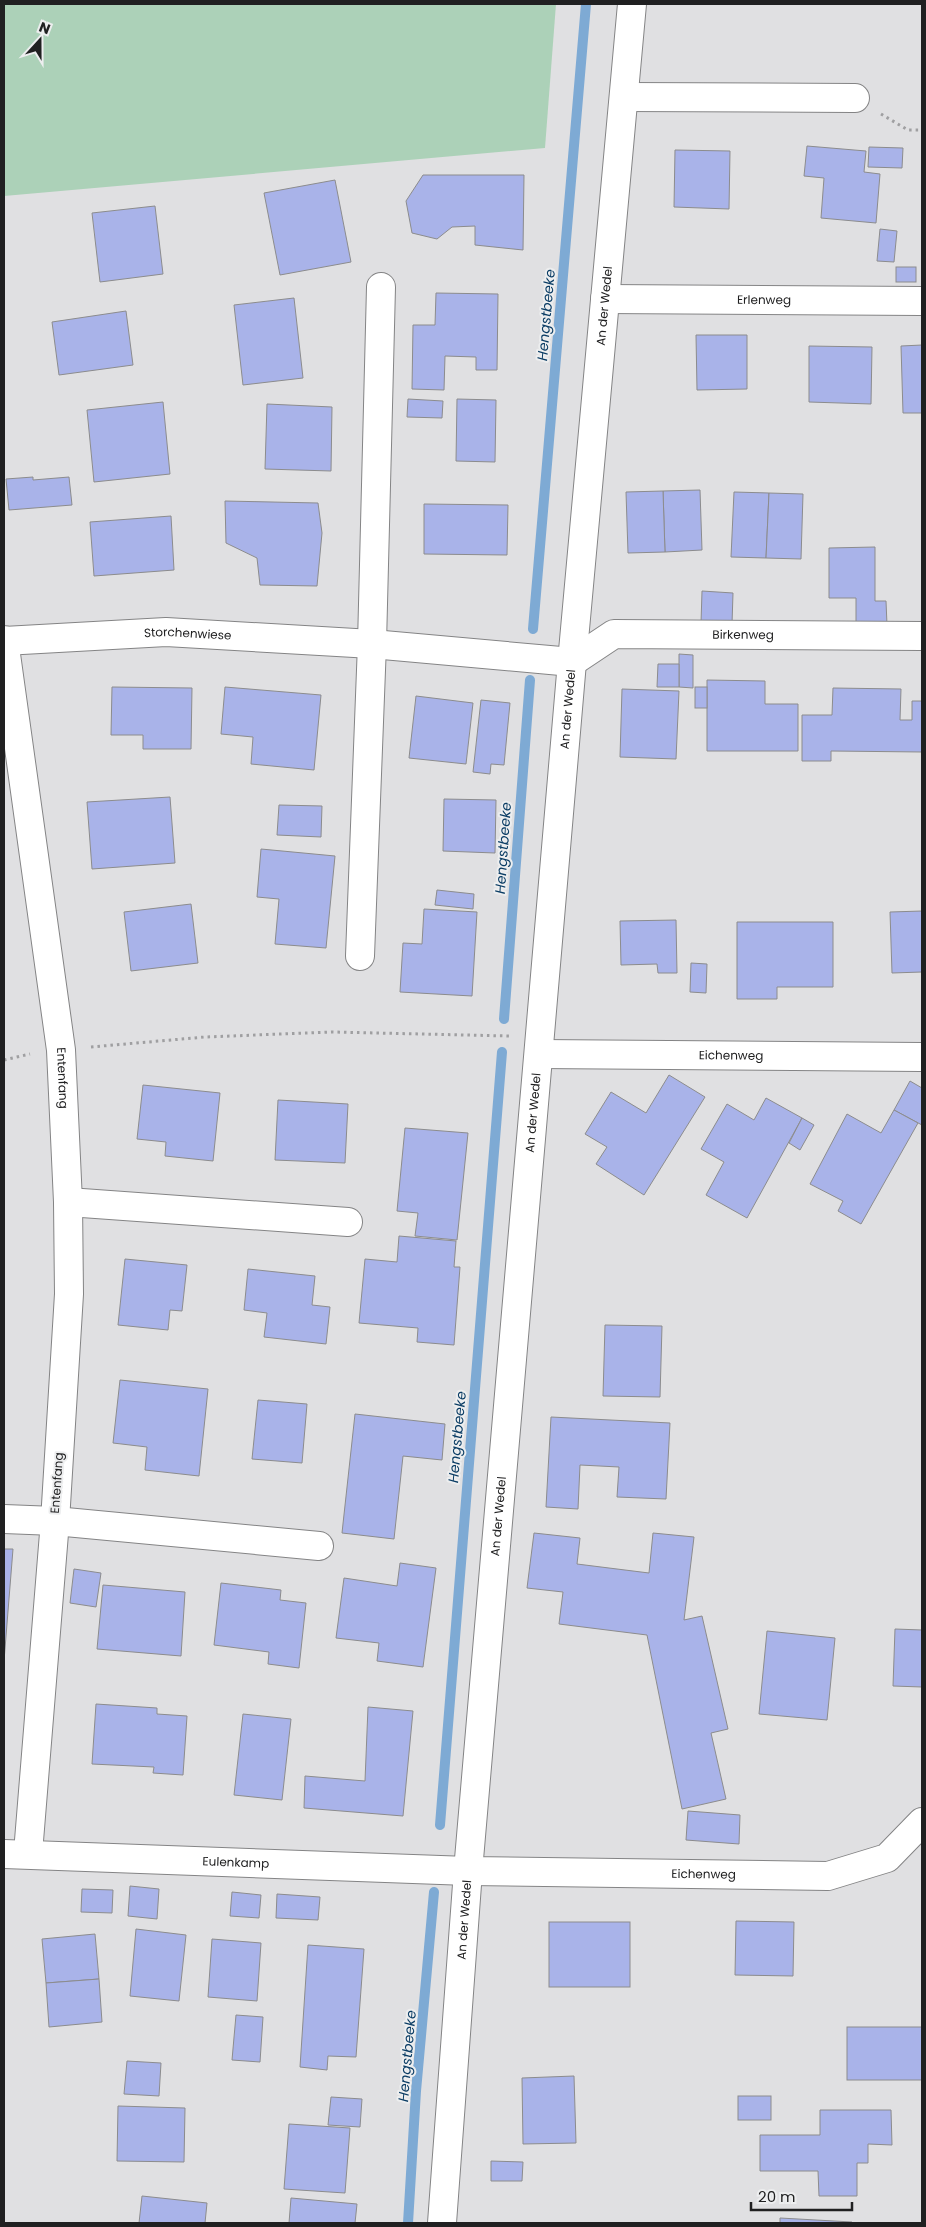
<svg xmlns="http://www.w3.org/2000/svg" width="926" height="2227" font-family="Poppins,sans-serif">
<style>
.green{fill:#acd1b8}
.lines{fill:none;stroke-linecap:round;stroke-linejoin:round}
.stream{stroke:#7eaad4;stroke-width:10}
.building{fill:#a9b3e9;stroke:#8c8c8d}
.minor-casing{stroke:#848485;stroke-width:30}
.path{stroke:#9f9fa1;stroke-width:3;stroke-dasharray:2.5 4;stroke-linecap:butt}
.minor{stroke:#fff;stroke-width:28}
.labels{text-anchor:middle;stroke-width:4;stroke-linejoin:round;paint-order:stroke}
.street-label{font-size:12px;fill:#202021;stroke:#edeeef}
.water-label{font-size:14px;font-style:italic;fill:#0a3c64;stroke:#edeeef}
</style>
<rect width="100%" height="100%" fill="#e0e0e2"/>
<polygon class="green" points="4,4 556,4 545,148 4,196"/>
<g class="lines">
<g class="stream">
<polyline points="533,629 586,4"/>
<polyline points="504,1019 530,680"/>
<polyline points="440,1825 502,1052"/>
<polyline points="408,2223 416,2091 434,1892"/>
</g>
</g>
<g class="building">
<polygon points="807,146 866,151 864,172 880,174 876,223 821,218 824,178 804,176"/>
<polygon points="869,147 903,148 902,168 868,167"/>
<polygon points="675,150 730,151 729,209 674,207"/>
<polygon points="423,175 524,175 523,250 475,245 475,226 452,227 437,239 412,233 406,201"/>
<polygon points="335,180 351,262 280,275 264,193"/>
<polygon points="155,206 163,274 100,282 92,213"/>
<polygon points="880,229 897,231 894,262 877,261"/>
<rect x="896" y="267" width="20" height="15"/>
<polygon points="436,293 498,294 497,370 476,370 476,357 445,356 444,390 412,389 413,325 435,325"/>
<polygon points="294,298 303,378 243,385 234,305"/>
<polygon points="126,311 133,365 59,375 52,322"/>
<polygon points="696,335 747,335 747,389 697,390"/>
<polygon points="922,345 922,413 903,413 901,346"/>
<polygon points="809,346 872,347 871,404 809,402"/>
<polygon points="408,399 443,401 442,418 407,417"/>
<polygon points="457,399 496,400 495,462 456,461"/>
<polygon points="163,402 170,474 94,482 87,410"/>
<polygon points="267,404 332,407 331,471 265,469"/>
<polygon points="33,477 33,480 69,477 72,505 9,510 6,479"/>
<polygon points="700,490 702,550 665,552 663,491"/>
<polygon points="663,491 665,552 628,553 626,492"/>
<polygon points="734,492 769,493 766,558 731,557"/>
<polygon points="769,493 803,494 801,559 766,558"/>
<polygon points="225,501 318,503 322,533 317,586 260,585 257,558 226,543"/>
<polygon points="424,504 508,505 507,555 424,554"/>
<polygon points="171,516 174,570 94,576 90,522"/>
<polygon points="875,547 875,601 886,601 887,625 856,625 856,598 829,598 829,548"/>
<polygon points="702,591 733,593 732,624 701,623"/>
<polygon points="679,654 693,655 693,688 679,687"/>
<polygon points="658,664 679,664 679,687 657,687"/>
<polygon points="707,680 765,681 765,704 798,704 798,751 707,751"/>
<polygon points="112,687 192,688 191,749 143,749 143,735 111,735"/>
<polygon points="225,687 321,695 314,770 251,764 253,737 221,734"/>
<rect x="695" y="687" width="12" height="21"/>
<polygon points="833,688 901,689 900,720 912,720 912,701 922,701 922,752 831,751 831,761 802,761 802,715 832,715"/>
<polygon points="622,689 679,691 676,759 620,757"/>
<polygon points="416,696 473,703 466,764 409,758"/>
<polygon points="481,700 510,703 504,765 491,764 490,774 473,772"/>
<polygon points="170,797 175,863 92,869 87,802"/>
<polygon points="444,799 496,800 495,853 443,851"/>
<polygon points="279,805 322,806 321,837 277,835"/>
<polygon points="261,849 335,856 326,948 275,944 279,899 257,897"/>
<polygon points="437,890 474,894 473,909 435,905"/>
<polygon points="191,904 198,963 131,971 124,912"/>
<polygon points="424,909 477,912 472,996 400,992 403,943 422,944"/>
<polygon points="922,911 922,972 892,973 890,912"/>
<polygon points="676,920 677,973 658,973 657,964 621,965 620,921"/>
<polygon points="737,922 833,922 833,987 777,987 777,999 737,999"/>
<polygon points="691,963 707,964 706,993 690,992"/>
<polygon points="669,1075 705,1097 644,1195 596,1164 607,1147 585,1134 611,1092 646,1113"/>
<polygon points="910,1081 922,1088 922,1125 894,1110"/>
<polygon points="143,1085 220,1093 213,1161 165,1156 166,1142 137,1139"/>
<polygon points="766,1098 802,1118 747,1218 706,1195 724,1162 701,1149 727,1104 754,1120"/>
<polygon points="278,1100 348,1104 345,1163 275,1160"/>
<polygon points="894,1110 918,1123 861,1224 838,1211 843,1201 810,1184 847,1114 881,1133"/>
<polygon points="802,1118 814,1125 800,1150 789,1143"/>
<polygon points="405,1128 468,1133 457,1240 415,1236 418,1213 397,1211"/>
<polygon points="399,1236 456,1241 454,1267 460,1267 454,1345 417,1342 418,1328 359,1323 365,1259 397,1262"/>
<polygon points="125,1259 187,1265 182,1311 170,1310 168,1330 118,1325"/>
<polygon points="248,1269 315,1276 312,1305 330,1307 326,1344 264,1337 267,1313 244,1310"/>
<polygon points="605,1325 662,1326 660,1397 603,1396"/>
<polygon points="120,1380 208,1389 199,1476 145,1470 147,1447 113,1443"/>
<polygon points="258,1400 307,1404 302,1463 252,1459"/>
<polygon points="355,1414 445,1424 442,1460 403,1456 394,1539 342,1533"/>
<polygon points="551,1417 670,1423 666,1499 617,1497 619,1467 580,1465 578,1509 546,1507"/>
<polygon points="534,1533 580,1538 577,1564 649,1573 653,1533 694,1537 684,1620 702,1616 728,1729 711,1733 726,1799 682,1809 647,1635 559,1624 563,1592 527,1588"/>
<polygon points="4,1549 13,1549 4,1661"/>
<polygon points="400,1563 436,1568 423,1667 377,1661 379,1643 336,1638 344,1578 397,1586"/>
<polygon points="74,1569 101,1573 96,1607 70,1603"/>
<polygon points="221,1583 281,1590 280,1600 306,1603 299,1668 268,1664 269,1652 214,1645"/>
<polygon points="103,1585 185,1592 181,1656 97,1649"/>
<polygon points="895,1629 922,1630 922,1687 893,1686"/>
<polygon points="767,1631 835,1638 827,1720 759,1714"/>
<polygon points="96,1704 157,1708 157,1714 187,1716 183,1775 153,1773 154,1767 92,1764"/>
<polygon points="368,1707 413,1711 403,1816 304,1808 305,1776 365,1781"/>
<polygon points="243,1714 291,1719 282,1800 234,1795"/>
<polygon points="688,1811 740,1815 739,1844 686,1840"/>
<polygon points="130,1886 159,1889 157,1919 128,1916"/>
<polygon points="82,1889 113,1890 112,1913 81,1912"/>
<polygon points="232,1892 261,1895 259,1918 230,1916"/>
<polygon points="277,1894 320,1897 318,1920 276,1918"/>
<polygon points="736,1921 794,1922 793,1976 735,1975"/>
<rect x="549" y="1922" width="81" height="65"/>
<polygon points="136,1929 186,1935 179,2001 130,1996"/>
<polygon points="95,1934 99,1979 46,1983 42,1939"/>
<polygon points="212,1939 261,1943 257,2001 208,1997"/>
<polygon points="308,1945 364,1949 356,2057 328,2056 327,2070 300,2067"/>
<polygon points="99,1979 102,2022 49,2027 46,1983"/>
<polygon points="236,2015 263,2017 260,2062 232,2060"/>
<rect x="847" y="2027" width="75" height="53"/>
<polygon points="127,2061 161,2063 159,2096 124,2094"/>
<polygon points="574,2076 576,2143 523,2144 522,2078"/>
<rect x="738" y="2096" width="33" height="24"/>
<polygon points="331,2097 362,2099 360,2127 328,2125"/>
<polygon points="118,2106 185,2108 184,2162 117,2161"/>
<polygon points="820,2110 891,2110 892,2145 868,2144 868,2163 857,2163 857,2196 819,2196 818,2171 760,2171 760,2135 820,2135"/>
<polygon points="289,2124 350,2128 345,2193 284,2189"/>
<polygon points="491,2161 523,2162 522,2181 491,2181"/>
<polygon points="142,2196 207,2203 205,2223 139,2223"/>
<polygon points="291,2198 357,2204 355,2223 289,2223"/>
<polygon points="780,2218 852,2222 852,2223 780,2223"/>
</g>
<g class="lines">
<g class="minor-casing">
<g id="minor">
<polyline points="624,97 855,98"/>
<path id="s1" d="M605 299 922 301"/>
<path id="s2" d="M4 640 61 1050 68 1202 69 1294 55 1521 28 1853"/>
<path id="s3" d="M4 641 166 632 372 644 572 662 614 634 922 636"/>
<polyline points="360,956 372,644 381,287"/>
<path id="s4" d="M540 1054 922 1057"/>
<polyline points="68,1202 348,1222"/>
<polyline points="4,1519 55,1521 319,1546"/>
<path id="s5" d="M4 1854 468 1871 828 1876 887 1858 922 1822"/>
<path id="s6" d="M442 2223 468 1871 572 662 632 4"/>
</g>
</g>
<g class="path">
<polyline points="881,114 908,130 922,130"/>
<polyline points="91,1047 205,1037 333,1032 509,1036"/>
<polyline points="4,1060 30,1054"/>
</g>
<use href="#minor" class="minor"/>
</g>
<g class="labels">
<g class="street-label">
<text dy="4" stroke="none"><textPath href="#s1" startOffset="159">Erlenweg</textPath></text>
<text dy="4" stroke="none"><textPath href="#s6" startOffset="1924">An der Wedel</textPath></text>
<text dy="4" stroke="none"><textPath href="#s3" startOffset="184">Storchenwiese</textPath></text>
<text dy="4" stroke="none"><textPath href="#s3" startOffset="749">Birkenweg</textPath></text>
<text dy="4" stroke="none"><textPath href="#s6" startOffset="1519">An der Wedel</textPath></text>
<text dy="4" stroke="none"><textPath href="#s4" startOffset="191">Eichenweg</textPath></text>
<text dy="4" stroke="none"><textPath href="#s2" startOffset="442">Entenfang</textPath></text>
<text dy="4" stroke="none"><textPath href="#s6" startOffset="1114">An der Wedel</textPath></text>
<text transform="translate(57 1483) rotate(-86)" y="4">Entenfang</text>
<text dy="4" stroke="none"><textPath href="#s6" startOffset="709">An der Wedel</textPath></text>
<text dy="4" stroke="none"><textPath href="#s5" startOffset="232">Eulenkamp</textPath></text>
<text dy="4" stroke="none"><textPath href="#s5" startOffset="700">Eichenweg</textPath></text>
<text dy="4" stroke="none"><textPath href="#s6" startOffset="304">An der Wedel</textPath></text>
</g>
<g class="water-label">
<text transform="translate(546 315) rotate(-85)" y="5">Hengstbeeke</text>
<text transform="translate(503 848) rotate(-86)" y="5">Hengstbeeke</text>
<text transform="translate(457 1437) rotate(-85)" y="5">Hengstbeeke</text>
<text transform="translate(407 2056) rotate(-85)" y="5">Hengstbeeke</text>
</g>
</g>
<rect width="926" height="2227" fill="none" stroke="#202021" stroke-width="10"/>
<g transform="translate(40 40) rotate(21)" stroke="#edeeef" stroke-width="4" paint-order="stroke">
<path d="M0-4L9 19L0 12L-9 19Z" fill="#202021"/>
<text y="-8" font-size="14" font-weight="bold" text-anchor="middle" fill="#202021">N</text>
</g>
<path d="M751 2202v8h101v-8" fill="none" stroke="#202021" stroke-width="2.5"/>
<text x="758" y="2202" font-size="15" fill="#202021" stroke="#edeeef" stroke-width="4" paint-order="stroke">20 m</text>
</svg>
